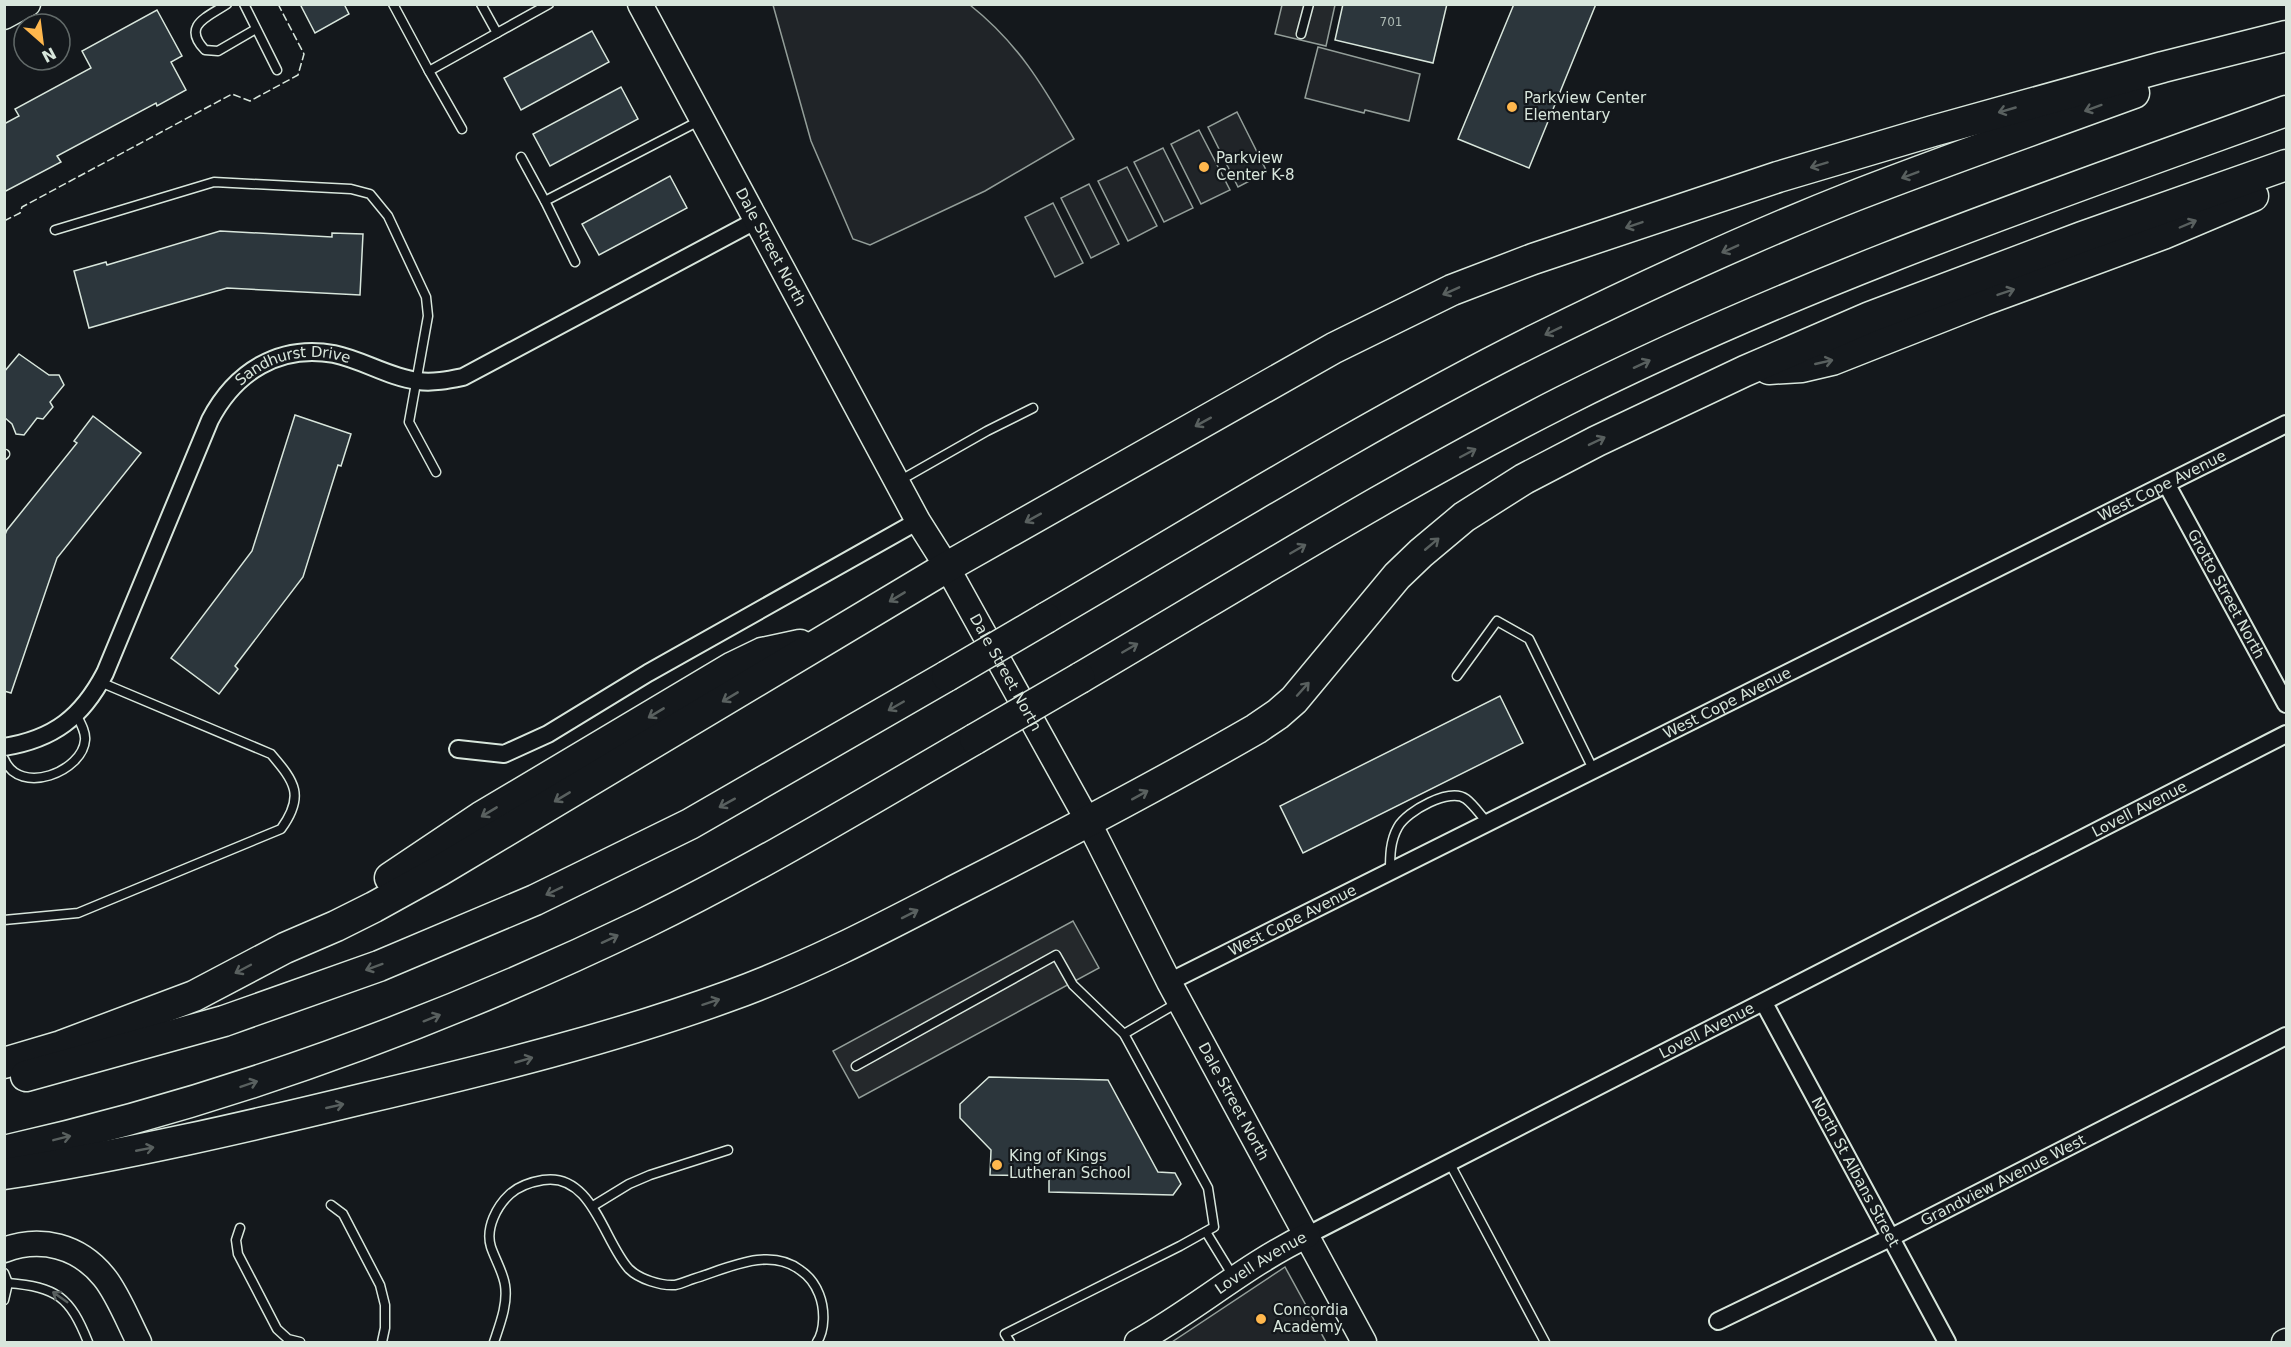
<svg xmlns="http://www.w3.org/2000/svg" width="2291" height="1347" font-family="'DejaVu Sans',sans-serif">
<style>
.green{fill:#202428;stroke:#939e99;stroke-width:1.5}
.parking{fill:#24282b;stroke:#939e99;stroke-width:1.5}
.building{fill:#2c363c;stroke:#d8e6dc;stroke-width:1.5}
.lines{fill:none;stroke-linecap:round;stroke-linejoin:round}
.lane-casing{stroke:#d8e6dc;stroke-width:11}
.street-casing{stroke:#d8e6dc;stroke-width:20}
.secondary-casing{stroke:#d8e6dc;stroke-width:27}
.highway-casing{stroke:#d8e6dc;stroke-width:33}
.lane{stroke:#14181c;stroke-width:8}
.street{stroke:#14181c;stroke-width:16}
.secondary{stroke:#14181c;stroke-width:24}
.highway{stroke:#14181c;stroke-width:30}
.highway-bridge-casing{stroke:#d8e6dc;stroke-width:33;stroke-linecap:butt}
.highway-bridge{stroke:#14181c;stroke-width:30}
.fence{stroke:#d8e6dc;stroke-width:1.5;stroke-dasharray:8 3;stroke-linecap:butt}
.oneway{stroke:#59605f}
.poi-dot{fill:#ffb74d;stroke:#14181c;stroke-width:2}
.labels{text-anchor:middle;stroke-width:4.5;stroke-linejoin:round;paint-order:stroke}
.number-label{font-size:12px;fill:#adbab4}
.poi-label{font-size:15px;fill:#d8e6dc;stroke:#14181c;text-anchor:start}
.street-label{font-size:15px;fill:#d8e6dc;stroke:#14181c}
</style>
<rect width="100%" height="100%" fill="#14181c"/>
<g class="green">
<path d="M773 5H970C1019 44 1043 86 1074 139L985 191 870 245 853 239 811 141Z"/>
<polygon points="1318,47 1420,74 1409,121 1365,110 1364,113 1305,98"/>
<polygon points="1237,112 1267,172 1238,187 1208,127"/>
<polygon points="1199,130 1230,190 1201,204 1171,144"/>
<polygon points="1163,148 1193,208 1164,222 1134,162"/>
<polygon points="1127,167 1157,226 1128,241 1098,181"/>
<polygon points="1089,184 1119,244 1091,258 1061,198"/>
<polygon points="1053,203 1083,263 1055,277 1025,217"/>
<polygon points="1285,1267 1326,1342 1172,1342"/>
</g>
<g class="parking">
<polygon points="1282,5 1335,5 1326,46 1275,34"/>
<polygon points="1073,921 1099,968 859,1098 833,1051"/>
</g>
<g class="building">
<polygon points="300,4 344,4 349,14 315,33"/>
<polygon points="1343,4 1447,4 1433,63 1335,40"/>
<polygon points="1514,4 1596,4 1529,168 1458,139"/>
<polygon points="157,10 182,56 171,62 186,90 157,106 156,103 57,156 61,162 4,192 4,124 19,116 15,109 91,68 82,51"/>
<polygon points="592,31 609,62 521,110 504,78"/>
<polygon points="621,87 638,119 550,166 533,134"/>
<polygon points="670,176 687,208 599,255 582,224"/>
<polygon points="220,231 332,237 332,233 363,234 360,295 227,288 89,328 74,271 106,262 107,265"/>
<polygon points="19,354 49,375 59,375 64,385 50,402 53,407 43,419 37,418 24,435 16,434 12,424 4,417 4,372"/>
<polygon points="295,415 351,434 341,466 338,465 303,577 235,666 238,669 219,694 171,658 252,551"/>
<polygon points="93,416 141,453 57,558 11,693 4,691 4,537 7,530 77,443 74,441"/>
<polygon points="1500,696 1523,743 1303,853 1280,806"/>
<polygon points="989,1077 1108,1080 1158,1172 1175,1173 1181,1184 1173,1195 1049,1192 1049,1176 990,1175 991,1150 960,1118 960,1104"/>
</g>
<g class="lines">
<g class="lane-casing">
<g id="lane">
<path d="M227 4C208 17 181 25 205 50L218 51 256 29"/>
<polyline points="244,4 277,70"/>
<polyline points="393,4 429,71 497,33"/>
<polyline points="481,4 497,33 549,4"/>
<polyline points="1301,34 1309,4"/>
<polyline points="429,71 462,129"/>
<polyline points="521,157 545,201 575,262"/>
<polyline points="545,201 699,121"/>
<polyline points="55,230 214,182 351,189 370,194 388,216 426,297 428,316 409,422 436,472"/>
<polyline points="4,455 5,454"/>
<polyline points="899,481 987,431 1033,408"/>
<polyline points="1457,676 1497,621 1529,639 1594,771"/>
<path d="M4 759C20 797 83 771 85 740 86 732 80 722 76 714"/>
<path d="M1390 872C1390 856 1390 841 1398 827 1407 811 1450 787 1466 799 1474 805 1481 816 1488 823"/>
<path d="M4 920 78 913 281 829C305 796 295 782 271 754L100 682"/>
<polyline points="1124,1034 1177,1003"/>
<polyline points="856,1066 1056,955 1073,985 1124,1034 1208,1188 1214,1227 1180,1246 1005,1334 1010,1342"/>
<polyline points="1449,1162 1545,1342"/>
<polyline points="331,1205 343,1214 380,1285 385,1305 385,1328 382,1342"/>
<polyline points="593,1206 629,1184 650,1175 728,1150"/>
<polyline points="240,1228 236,1240 238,1254 277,1329 288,1339 300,1342"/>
<polyline points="1206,1232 1233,1276"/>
<polyline points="4,1273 8,1283 4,1300"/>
<path d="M8 1283C57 1287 70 1297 88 1342"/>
<path d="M494 1342C500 1324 508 1304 505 1285 503 1272 495 1259 491 1247 485 1228 497 1206 510 1194 519 1186 531 1182 543 1180 592 1172 604 1242 629 1269 639 1279 661 1286 675 1285 681 1284 687 1281 693 1279 726 1269 769 1246 800 1270 809 1276 815 1284 819 1294 825 1309 825 1330 817 1342"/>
</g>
</g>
<g class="street-casing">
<g id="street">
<path id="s1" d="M2167 485 2286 704"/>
<path id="s2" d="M4 747C54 739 82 717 105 673L210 420C235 372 279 344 334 354 363 360 388 377 418 381 433 383 448 380 463 377L757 220"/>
<polyline points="458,749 504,754 548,734 648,673 918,521"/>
<path id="s3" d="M1169 982 2286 424"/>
<path id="s4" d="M1764 1003 1947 1342"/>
<path id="s5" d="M1308 1235 2286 734"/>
<path id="s6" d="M1718 1321 1890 1238 2286 1036"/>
</g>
</g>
<g class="secondary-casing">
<g id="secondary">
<path id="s7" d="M640 4 918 521 947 567 1089 823 1169 982 1364 1342"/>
<polyline points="4,17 28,4"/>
<path d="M4 1250C41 1236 79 1246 104 1277 118 1294 129 1323 139 1342"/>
<path id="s8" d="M1137 1342C1196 1309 1247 1264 1308 1235"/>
<polyline points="2284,1342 2286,1341"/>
</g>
</g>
<g class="highway-casing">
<g id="highway">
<polyline points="1769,369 1802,367 1832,360 1984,300 2163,234 2253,196"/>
<path d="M1046 618C1207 524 1366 425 1533 341 1638 289 1745 239 1854 196 1947 160 2041 127 2134 93"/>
<path d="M1080 678C1240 584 1398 485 1564 401 1796 284 2042 199 2286 111"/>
<polyline points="390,878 481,817 733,667 762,653 800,645"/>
<polyline points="4,1063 61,1046 194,996 285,948 336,926 374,907 439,871 947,567 1334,348 1452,290 1533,259 1778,177 1933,131 2163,67 2286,36"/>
<polyline points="26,1076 224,1021 379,966 535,900 690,824 947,676"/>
<path d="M4 1151C227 1101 440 1022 645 923 758 868 866 802 975 739"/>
<path d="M4 1174C126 1155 246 1127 366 1098 489 1069 611 1039 729 996 807 968 881 929 954 891 1056 839 1157 786 1256 729L1278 714 1294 700 1397 576 1421 553 1464 517 1524 479 1597 441 1745 371 1870 317 2082 237 2286 165"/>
</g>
</g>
<use href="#lane" class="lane"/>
<use href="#street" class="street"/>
<use href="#secondary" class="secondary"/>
<use href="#highway" class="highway"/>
<g class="highway-bridge-casing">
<g id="highway-bridge">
<polyline points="947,676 1046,618"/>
<polyline points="975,739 1080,678"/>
</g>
</g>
<use href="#highway-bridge" class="highway-bridge"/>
<polyline class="fence" points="4,221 20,213 22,207 232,94 250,101 298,75 304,54 278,4"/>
</g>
<defs><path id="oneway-shaft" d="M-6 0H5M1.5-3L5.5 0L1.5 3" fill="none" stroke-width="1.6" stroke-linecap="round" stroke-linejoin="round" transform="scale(1.5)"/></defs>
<g class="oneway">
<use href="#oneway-shaft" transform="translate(2093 108) rotate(160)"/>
<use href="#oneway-shaft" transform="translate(2007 110) rotate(164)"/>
<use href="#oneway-shaft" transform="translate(1819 165) rotate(163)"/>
<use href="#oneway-shaft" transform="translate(1910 175) rotate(159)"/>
<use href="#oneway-shaft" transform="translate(2188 224) rotate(-23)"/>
<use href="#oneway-shaft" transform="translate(1634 225) rotate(161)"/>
<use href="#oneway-shaft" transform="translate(1730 249) rotate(156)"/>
<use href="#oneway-shaft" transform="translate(1451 291) rotate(156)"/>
<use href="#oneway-shaft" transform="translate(2006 292) rotate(-19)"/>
<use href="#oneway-shaft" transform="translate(1553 331) rotate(154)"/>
<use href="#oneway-shaft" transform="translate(1824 362) rotate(-13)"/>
<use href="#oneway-shaft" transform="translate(1642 364) rotate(-25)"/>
<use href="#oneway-shaft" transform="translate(1203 422) rotate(151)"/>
<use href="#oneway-shaft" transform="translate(1597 441) rotate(-26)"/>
<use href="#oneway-shaft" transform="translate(1468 453) rotate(-28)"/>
<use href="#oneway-shaft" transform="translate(1033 518) rotate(151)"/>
<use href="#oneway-shaft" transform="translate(1432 544) rotate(-40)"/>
<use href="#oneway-shaft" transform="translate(1298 549) rotate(-30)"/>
<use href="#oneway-shaft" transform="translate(897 597) rotate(149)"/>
<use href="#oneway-shaft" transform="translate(1130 648) rotate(-30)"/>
<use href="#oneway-shaft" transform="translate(1303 689) rotate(-48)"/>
<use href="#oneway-shaft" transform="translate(730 697) rotate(149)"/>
<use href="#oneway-shaft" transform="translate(896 706) rotate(150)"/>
<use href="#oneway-shaft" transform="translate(656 713) rotate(149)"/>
<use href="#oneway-shaft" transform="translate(1140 795) rotate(-29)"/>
<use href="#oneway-shaft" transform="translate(562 797) rotate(149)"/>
<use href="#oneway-shaft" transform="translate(727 803) rotate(151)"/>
<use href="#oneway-shaft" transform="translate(489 812) rotate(149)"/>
<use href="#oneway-shaft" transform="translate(554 891) rotate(154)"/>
<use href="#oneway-shaft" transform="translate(910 914) rotate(-27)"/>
<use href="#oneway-shaft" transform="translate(610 939) rotate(-25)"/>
<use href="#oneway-shaft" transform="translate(374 967) rotate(160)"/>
<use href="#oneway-shaft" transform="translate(243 969) rotate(152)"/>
<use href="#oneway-shaft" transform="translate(711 1002) rotate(-18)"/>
<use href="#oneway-shaft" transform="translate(432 1018) rotate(-22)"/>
<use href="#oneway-shaft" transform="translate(524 1060) rotate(-16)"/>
<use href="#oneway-shaft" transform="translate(249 1084) rotate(-19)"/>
<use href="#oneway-shaft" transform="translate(335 1106) rotate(-13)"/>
<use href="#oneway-shaft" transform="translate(62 1138) rotate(-14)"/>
<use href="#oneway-shaft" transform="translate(145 1149) rotate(-11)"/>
<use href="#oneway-shaft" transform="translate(60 1297) rotate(-145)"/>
</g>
<g class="poi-dot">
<circle cx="1512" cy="107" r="6"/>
<circle cx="1204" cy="167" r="6"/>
<circle cx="997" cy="1165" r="6"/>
<circle cx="1261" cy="1319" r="6"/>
</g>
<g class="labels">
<g class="number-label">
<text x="1391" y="26">701</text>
</g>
<g class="poi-label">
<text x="1524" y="103">Parkview Center<tspan x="1524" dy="17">Elementary</tspan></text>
<text x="1216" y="163">Parkview<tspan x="1216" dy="17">Center K-8</tspan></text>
<text x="1009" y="1161">King of Kings<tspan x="1009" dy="17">Lutheran School</tspan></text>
<text x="1273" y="1315">Concordia<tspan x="1273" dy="17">Academy</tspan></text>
</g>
<g class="street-label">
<text dy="5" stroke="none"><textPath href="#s7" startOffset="276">Dale Street North</textPath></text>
<text dy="5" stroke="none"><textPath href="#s2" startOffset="512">Sandhurst Drive</textPath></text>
<text dy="5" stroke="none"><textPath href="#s3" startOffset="1110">West Cope Avenue</textPath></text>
<text dy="5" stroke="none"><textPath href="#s1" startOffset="124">Grotto Street North</textPath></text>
<text dy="5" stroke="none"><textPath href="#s7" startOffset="762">Dale Street North</textPath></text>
<text dy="5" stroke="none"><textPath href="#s3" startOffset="624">West Cope Avenue</textPath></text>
<text dy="5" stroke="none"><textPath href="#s5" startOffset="934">Lovell Avenue</textPath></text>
<text dy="5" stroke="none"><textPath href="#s3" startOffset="138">West Cope Avenue</textPath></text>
<text dy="5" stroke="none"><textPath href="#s5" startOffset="448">Lovell Avenue</textPath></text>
<text dy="5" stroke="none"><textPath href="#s7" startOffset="1248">Dale Street North</textPath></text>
<text dy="5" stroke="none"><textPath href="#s4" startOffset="192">North St Albans Street</textPath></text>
<text dy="5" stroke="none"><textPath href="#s6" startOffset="318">Grandview Avenue West</textPath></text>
<text dy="5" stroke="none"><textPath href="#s8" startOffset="147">Lovell Avenue</textPath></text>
</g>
</g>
<rect width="2291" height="1347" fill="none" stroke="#d8e6dc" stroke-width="12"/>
<g transform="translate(42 42) rotate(152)"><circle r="28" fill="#14181c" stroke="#626a69" stroke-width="1.5"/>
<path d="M0-4.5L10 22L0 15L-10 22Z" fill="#ffb74d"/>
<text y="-9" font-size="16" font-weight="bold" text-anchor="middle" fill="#d8e6dc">N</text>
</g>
</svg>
